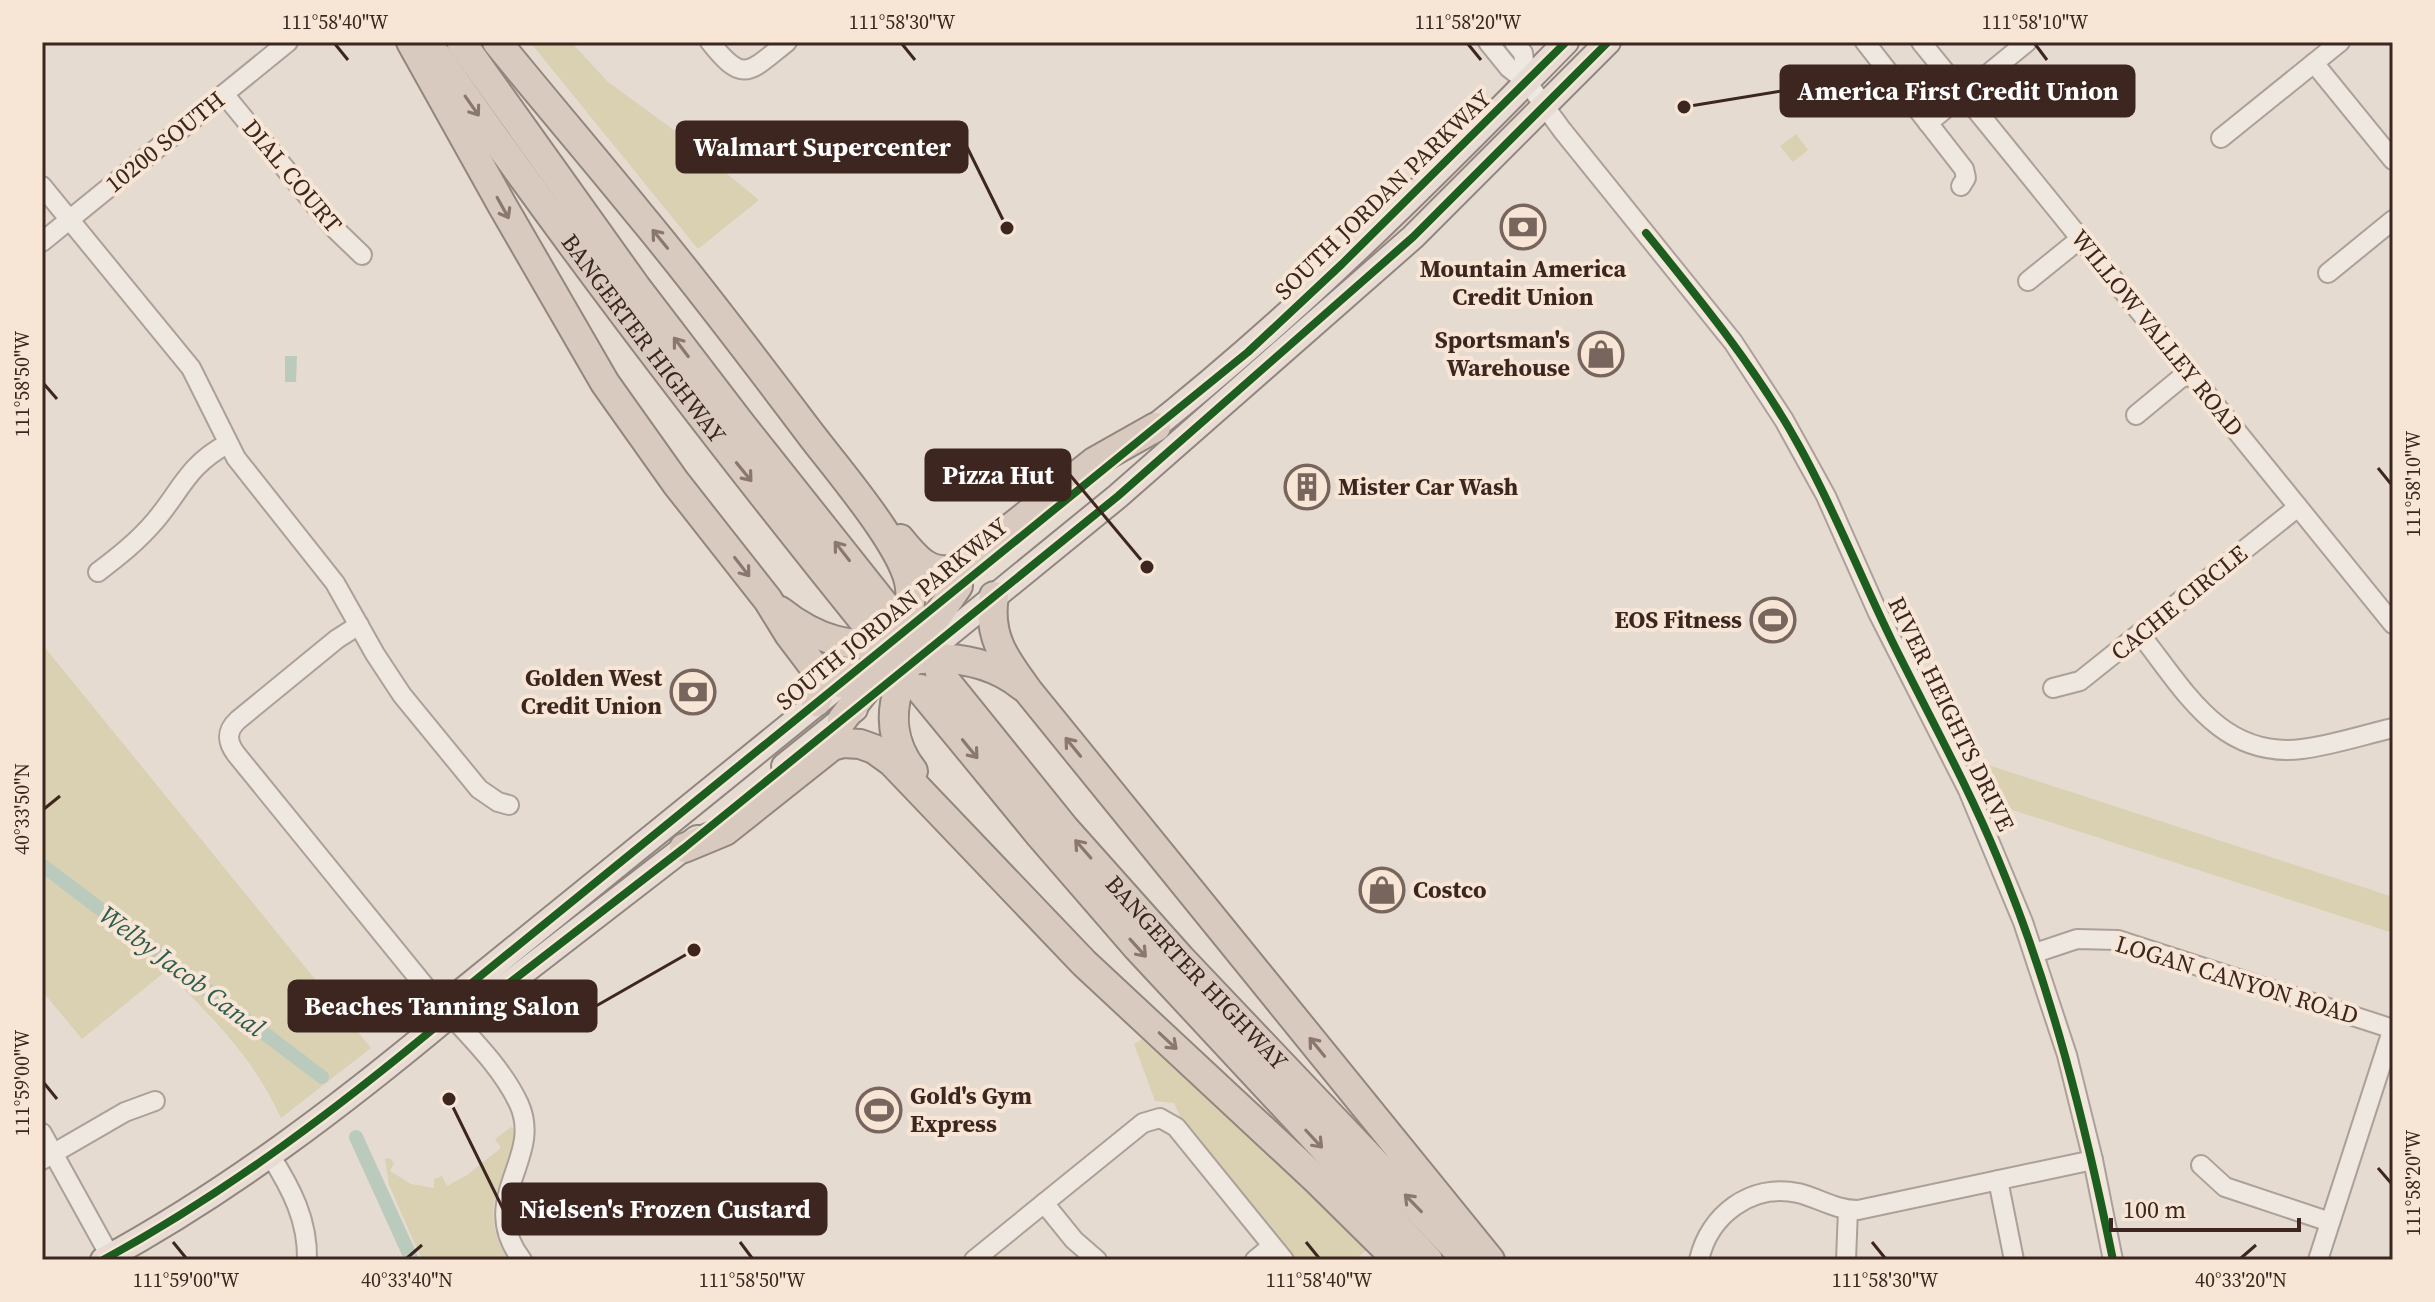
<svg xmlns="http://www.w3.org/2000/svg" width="2435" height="1302" font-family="'Source Serif 4',serif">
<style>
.green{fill:#d9d1b2}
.water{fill:#bacbbd}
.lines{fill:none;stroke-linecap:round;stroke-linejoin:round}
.canal{stroke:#bacbbd;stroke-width:14}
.minor-casing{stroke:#aca098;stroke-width:22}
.major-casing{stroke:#92867f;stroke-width:28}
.highway-casing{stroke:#92867f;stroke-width:32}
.minor{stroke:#eee8e1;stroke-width:18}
.major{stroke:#e6dcd3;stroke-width:24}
.highway{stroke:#d9cac0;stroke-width:28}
.cycleway-casing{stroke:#f7e6d6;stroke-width:13}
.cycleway{stroke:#1b5e20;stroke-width:8}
.oneway{stroke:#8a7870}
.ticks{fill:none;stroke:#3c261f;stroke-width:3}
.labels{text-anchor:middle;stroke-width:8;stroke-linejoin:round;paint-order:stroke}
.street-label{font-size:24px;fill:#3c261f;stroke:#f7e6d6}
.poi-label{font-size:24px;font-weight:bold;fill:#3c261f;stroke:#f7e6d6;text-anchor:end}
.water-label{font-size:26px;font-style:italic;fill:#2e5d4f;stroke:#f7e6d6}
.leader{fill:none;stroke:#3c261f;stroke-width:3}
.callout-dot{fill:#3c261f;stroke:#f7e6d6;stroke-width:3}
.callout{fill:#3c261f;stroke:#3c261f;stroke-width:3}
.callout-label{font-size:26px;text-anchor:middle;font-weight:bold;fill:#fff}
.neatline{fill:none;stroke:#3c261f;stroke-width:3}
.ticks-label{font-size:20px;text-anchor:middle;fill:#3c261f}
</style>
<rect width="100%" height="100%" fill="#e6dbd0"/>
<g class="green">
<polygon points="530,42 571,42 608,82 667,125 759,200 698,249"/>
<polygon points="1796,134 1808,150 1793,162 1780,146"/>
<path d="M42 644 371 1048 281 1118C252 1056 213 1018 166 971L82 1039 42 991Z"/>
<polygon points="1982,763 2393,897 2393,933 2003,807"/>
<polygon points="1142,1039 1369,1248 1354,1260 1295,1260 1183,1123 1174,1103 1155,1101 1134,1044"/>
<path d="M511 1127 518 1131C506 1180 475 1206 508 1260H422L389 1185 385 1159 390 1158 394 1163 390 1171 411 1184 434 1188V1179L442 1176 447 1186 467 1175 501 1148 495 1139Z"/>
</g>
<polygon class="water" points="285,356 297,356 296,382 285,382"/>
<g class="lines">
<g class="canal">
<polyline points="42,865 322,1077"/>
<polyline points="356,1137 412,1260"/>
</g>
<g class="minor-casing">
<g id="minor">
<path d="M710 42C744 85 749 72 787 42"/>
<polyline points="1488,42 1509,68 1527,82 1562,130 1733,342 1784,420 1826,496 1878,613 1968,790 2023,922 2067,1055 2093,1160 2113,1260"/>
<polyline points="1514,42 1523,53 1527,82"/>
<polyline points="1865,42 1964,169 1966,178 1961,186"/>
<polyline points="1921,42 2393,624"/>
<polyline points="2314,63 2393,160"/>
<polyline points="224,94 334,228 362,255"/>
<polyline points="1928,123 2027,42"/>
<polyline points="2221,138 2340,42"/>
<polyline points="42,186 191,368 236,458 335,583 375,654 402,695 479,789 498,802 509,805"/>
<polyline points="42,242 288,42"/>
<polyline points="2328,273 2393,220"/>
<polyline points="2028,281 2080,239"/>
<polyline points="2136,415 2188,372"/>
<path d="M98 572C119 556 138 541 155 521 182 489 187 466 227 444"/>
<path d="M359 625 337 639 238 720C226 731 227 742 236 754 300 833 364 912 428 990 458 1026 499 1061 519 1104 544 1159 475 1199 522 1260"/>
<path d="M2140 634C2184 689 2220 759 2302 749 2333 745 2363 735 2393 728"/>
<polyline points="2053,688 2080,681 2298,507"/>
<polyline points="2035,953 2077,939 2118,940 2393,1029"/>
<polyline points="42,1133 110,1256"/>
<path d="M270 1155C291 1188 308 1220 307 1260"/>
<polyline points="42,1160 125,1112 155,1101"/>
<polyline points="2201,1165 2225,1187 2330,1222"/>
<polyline points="1998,1180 2014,1260"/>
<polyline points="1044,1203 1074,1240 1097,1260"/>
<polyline points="974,1260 1143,1123 1160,1118 1176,1127 1284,1260"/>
<polyline points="1255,1260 1272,1246"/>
<path d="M1699 1260C1709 1215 1751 1183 1798 1193 1819 1198 1835 1210 1858 1210L2093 1160"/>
<polyline points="1846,1260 1848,1210"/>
<polyline points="2318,1260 2393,1028"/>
</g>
</g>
<g class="major-casing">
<g id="major">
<path d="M1142 437C1294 317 1431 180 1566 42"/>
<polyline points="912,664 1118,496 1413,237 1608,42"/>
<polyline points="784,766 855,709"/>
<polyline points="450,1015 472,1012 697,838"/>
<path d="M103 1260C228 1192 341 1106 450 1015L457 995 832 691"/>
</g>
</g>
<g class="highway-casing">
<g id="highway">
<polyline points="411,42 502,205 605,383 676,483 768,600 789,634 817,671 822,687 816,702"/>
<polyline points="461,42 636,287 740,423 890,612"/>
<path d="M497 42C544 100 593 157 640 215 700 287 756 362 812 436 837 469 907 550 910 588 915 638 870 682 842 720"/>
<path id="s1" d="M437 56C574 253 719 442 870 629"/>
<path d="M900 539C917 560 931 577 960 568L1094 462 1156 427"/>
<path d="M994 596C987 637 1006 661 1029 692L1490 1260"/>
<path d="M780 611C819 642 849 647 898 645"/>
<path id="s2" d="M940 674 1065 829 1181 959 1467 1260"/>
<path d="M841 683C895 654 972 646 1022 686"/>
<polyline points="920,689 1040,835 1137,947 1428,1260"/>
<path d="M913 771C863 708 922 639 958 586"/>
<polyline points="684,848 725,831 832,746 843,743 860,744 874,749 892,762 1084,963 1317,1180 1398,1260"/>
</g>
</g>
<use href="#minor" class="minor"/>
<use href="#major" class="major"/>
<use href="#highway" class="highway"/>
<g class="cycleway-casing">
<g id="cycleway">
<path d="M1646 233C1701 301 1756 368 1798 444 1834 508 1860 576 1892 641 1928 714 1967 784 1998 859 2052 989 2085 1123 2113 1260"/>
<polyline points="450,1015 472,1012 684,848 1118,496 1413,237 1608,42"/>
<path d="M103 1260C228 1192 341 1106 450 1015L457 995 1248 352 1342 264 1566 42"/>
</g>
</g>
<use href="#cycleway" class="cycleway"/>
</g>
<defs><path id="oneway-shaft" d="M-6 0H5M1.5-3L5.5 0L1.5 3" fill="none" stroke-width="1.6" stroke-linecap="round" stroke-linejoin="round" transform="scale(2)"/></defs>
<g class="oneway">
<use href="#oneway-shaft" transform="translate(472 106) rotate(55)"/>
<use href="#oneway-shaft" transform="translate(503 208) rotate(61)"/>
<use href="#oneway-shaft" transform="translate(660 239) rotate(-129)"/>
<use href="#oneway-shaft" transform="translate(681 347) rotate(-127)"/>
<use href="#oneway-shaft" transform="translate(744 472) rotate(51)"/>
<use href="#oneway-shaft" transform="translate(842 551) rotate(-128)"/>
<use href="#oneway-shaft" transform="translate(742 567) rotate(52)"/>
<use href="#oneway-shaft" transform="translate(1073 747) rotate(-129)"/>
<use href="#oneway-shaft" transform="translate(970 749) rotate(51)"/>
<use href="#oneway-shaft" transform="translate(1083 849) rotate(-131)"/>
<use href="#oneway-shaft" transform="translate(1138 948) rotate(48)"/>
<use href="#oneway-shaft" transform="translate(1168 1041) rotate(43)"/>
<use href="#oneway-shaft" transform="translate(1317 1047) rotate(-129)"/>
<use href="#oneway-shaft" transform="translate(1314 1139) rotate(47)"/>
<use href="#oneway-shaft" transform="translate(1413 1203) rotate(-134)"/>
</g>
<path class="ticks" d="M335 44 348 60M902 44 915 60M1468 44 1481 60M2035 44 2047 60M44 384 57 399M2378 468 2391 484M44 809 60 796M44 1083 57 1099M2378 1168 2391 1183M173 1242 186 1258M740 1242 752 1258M1306 1242 1319 1258M1872 1242 1885 1258M407 1258 422 1245M2241 1258 2256 1245"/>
<defs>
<g id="bank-ring" transform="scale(2.3)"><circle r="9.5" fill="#f7e6d6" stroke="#78655d" stroke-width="1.5"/><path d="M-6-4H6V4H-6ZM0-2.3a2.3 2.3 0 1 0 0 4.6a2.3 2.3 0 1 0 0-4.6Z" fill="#78655d"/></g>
<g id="shop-ring" transform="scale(2.3)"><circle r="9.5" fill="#f7e6d6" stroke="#78655d" stroke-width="1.5"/><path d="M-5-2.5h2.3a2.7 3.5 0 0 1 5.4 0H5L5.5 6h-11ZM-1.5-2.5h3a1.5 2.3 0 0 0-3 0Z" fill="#78655d"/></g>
<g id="building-ring" transform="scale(2.3)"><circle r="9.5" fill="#f7e6d6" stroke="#78655d" stroke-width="1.5"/><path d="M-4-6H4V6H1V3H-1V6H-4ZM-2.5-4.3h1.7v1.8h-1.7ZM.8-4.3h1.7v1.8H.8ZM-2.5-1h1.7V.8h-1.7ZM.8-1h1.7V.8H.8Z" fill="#78655d"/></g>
<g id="stadium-ring" transform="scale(2.3)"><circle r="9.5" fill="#f7e6d6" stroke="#78655d" stroke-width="1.5"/><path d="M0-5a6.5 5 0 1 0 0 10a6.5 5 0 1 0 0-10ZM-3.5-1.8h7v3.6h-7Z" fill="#78655d"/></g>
</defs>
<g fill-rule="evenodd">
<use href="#bank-ring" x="1523" y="227"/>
<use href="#shop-ring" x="1601" y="354"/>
<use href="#building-ring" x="1307" y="487"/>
<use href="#stadium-ring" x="1773" y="620"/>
<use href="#bank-ring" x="693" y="692"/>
<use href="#shop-ring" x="1382" y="890"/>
<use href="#stadium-ring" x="879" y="1110"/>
</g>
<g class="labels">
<g class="street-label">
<text transform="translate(165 142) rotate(-39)" y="8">10200 SOUTH</text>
<text transform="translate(292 176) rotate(50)" y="8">DIAL COURT</text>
<text transform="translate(1383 195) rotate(-44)" y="8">SOUTH JORDAN PARKWAY</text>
<text transform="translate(2157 333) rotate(51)" y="8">WILLOW VALLEY ROAD</text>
<text dy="8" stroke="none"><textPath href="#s1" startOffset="350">BANGERTER HIGHWAY</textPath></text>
<text transform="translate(2179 603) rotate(-39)" y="8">CACHE CIRCLE</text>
<text transform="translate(892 614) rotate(-39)" y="8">SOUTH JORDAN PARKWAY</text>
<text transform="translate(1951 714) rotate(64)" y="8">RIVER HEIGHTS DRIVE</text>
<text dy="8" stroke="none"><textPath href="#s2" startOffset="394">BANGERTER HIGHWAY</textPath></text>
<text transform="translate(2237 980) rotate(17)" y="8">LOGAN CANYON ROAD</text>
</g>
<g class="poi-label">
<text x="1523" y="277" text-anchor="middle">Mountain America<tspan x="1523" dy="28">Credit Union</tspan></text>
<text x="1570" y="348">Sportsman's<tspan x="1570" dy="28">Warehouse</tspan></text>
<text x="1338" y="495" text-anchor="start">Mister Car Wash</text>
<text x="1742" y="628">EOS Fitness</text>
<text x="662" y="686">Golden West<tspan x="662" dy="28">Credit Union</tspan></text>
<text x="1413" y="898" text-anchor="start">Costco</text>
<text x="910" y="1104" text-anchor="start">Gold's Gym<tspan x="910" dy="28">Express</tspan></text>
</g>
<g class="water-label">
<text transform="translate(182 971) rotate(37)" y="9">Welby Jacob Canal</text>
</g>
</g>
<path class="leader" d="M1684 107L1781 91M1007 228L967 147M1147 567L1070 475M694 950L596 1006M449 1099L503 1209"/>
<g class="callout-dot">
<circle cx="1684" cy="107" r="8"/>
<circle cx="1007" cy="228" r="8"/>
<circle cx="1147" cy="567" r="8"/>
<circle cx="694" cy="950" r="8"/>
<circle cx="449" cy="1099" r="8"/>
</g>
<g class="callout">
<rect x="1781" y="66" width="353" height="50" rx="8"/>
<rect x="677" y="122" width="290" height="50" rx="8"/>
<rect x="926" y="450" width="144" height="50" rx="8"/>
<rect x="289" y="981" width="307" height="50" rx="8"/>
<rect x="503" y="1184" width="323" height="50" rx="8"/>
</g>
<g class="callout-label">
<text x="1958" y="100">America First Credit Union</text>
<text x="822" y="156">Walmart Supercenter</text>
<text x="998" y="484">Pizza Hut</text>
<text x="442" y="1015">Beaches Tanning Salon</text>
<text x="665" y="1218">Nielsen's Frozen Custard</text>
</g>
<rect width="2435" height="1302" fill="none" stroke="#f7e6d6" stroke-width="88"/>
<path d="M2111 1218v12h188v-12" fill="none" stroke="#3c261f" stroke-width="4"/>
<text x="2123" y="1218" font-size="24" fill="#3c261f" stroke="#f7e6d6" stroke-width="6" paint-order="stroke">100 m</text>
<rect x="44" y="44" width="2347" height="1214" class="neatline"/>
<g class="ticks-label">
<text x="335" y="29">111°58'40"W</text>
<text x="902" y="29">111°58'30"W</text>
<text x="1468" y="29">111°58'20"W</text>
<text x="2035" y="29">111°58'10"W</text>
<text transform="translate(22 384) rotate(-90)" y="7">111°58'50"W</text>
<text transform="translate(2413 484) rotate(-90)" y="7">111°58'10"W</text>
<text transform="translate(22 809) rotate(-90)" y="7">40°33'50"N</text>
<text transform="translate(22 1083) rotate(-90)" y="7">111°59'00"W</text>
<text transform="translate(2413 1183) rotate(-90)" y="7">111°58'20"W</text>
<text x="186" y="1287">111°59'00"W</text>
<text x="407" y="1287">40°33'40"N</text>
<text x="752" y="1287">111°58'50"W</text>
<text x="1319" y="1287">111°58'40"W</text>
<text x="1885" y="1287">111°58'30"W</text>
<text x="2241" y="1287">40°33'20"N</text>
</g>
</svg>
